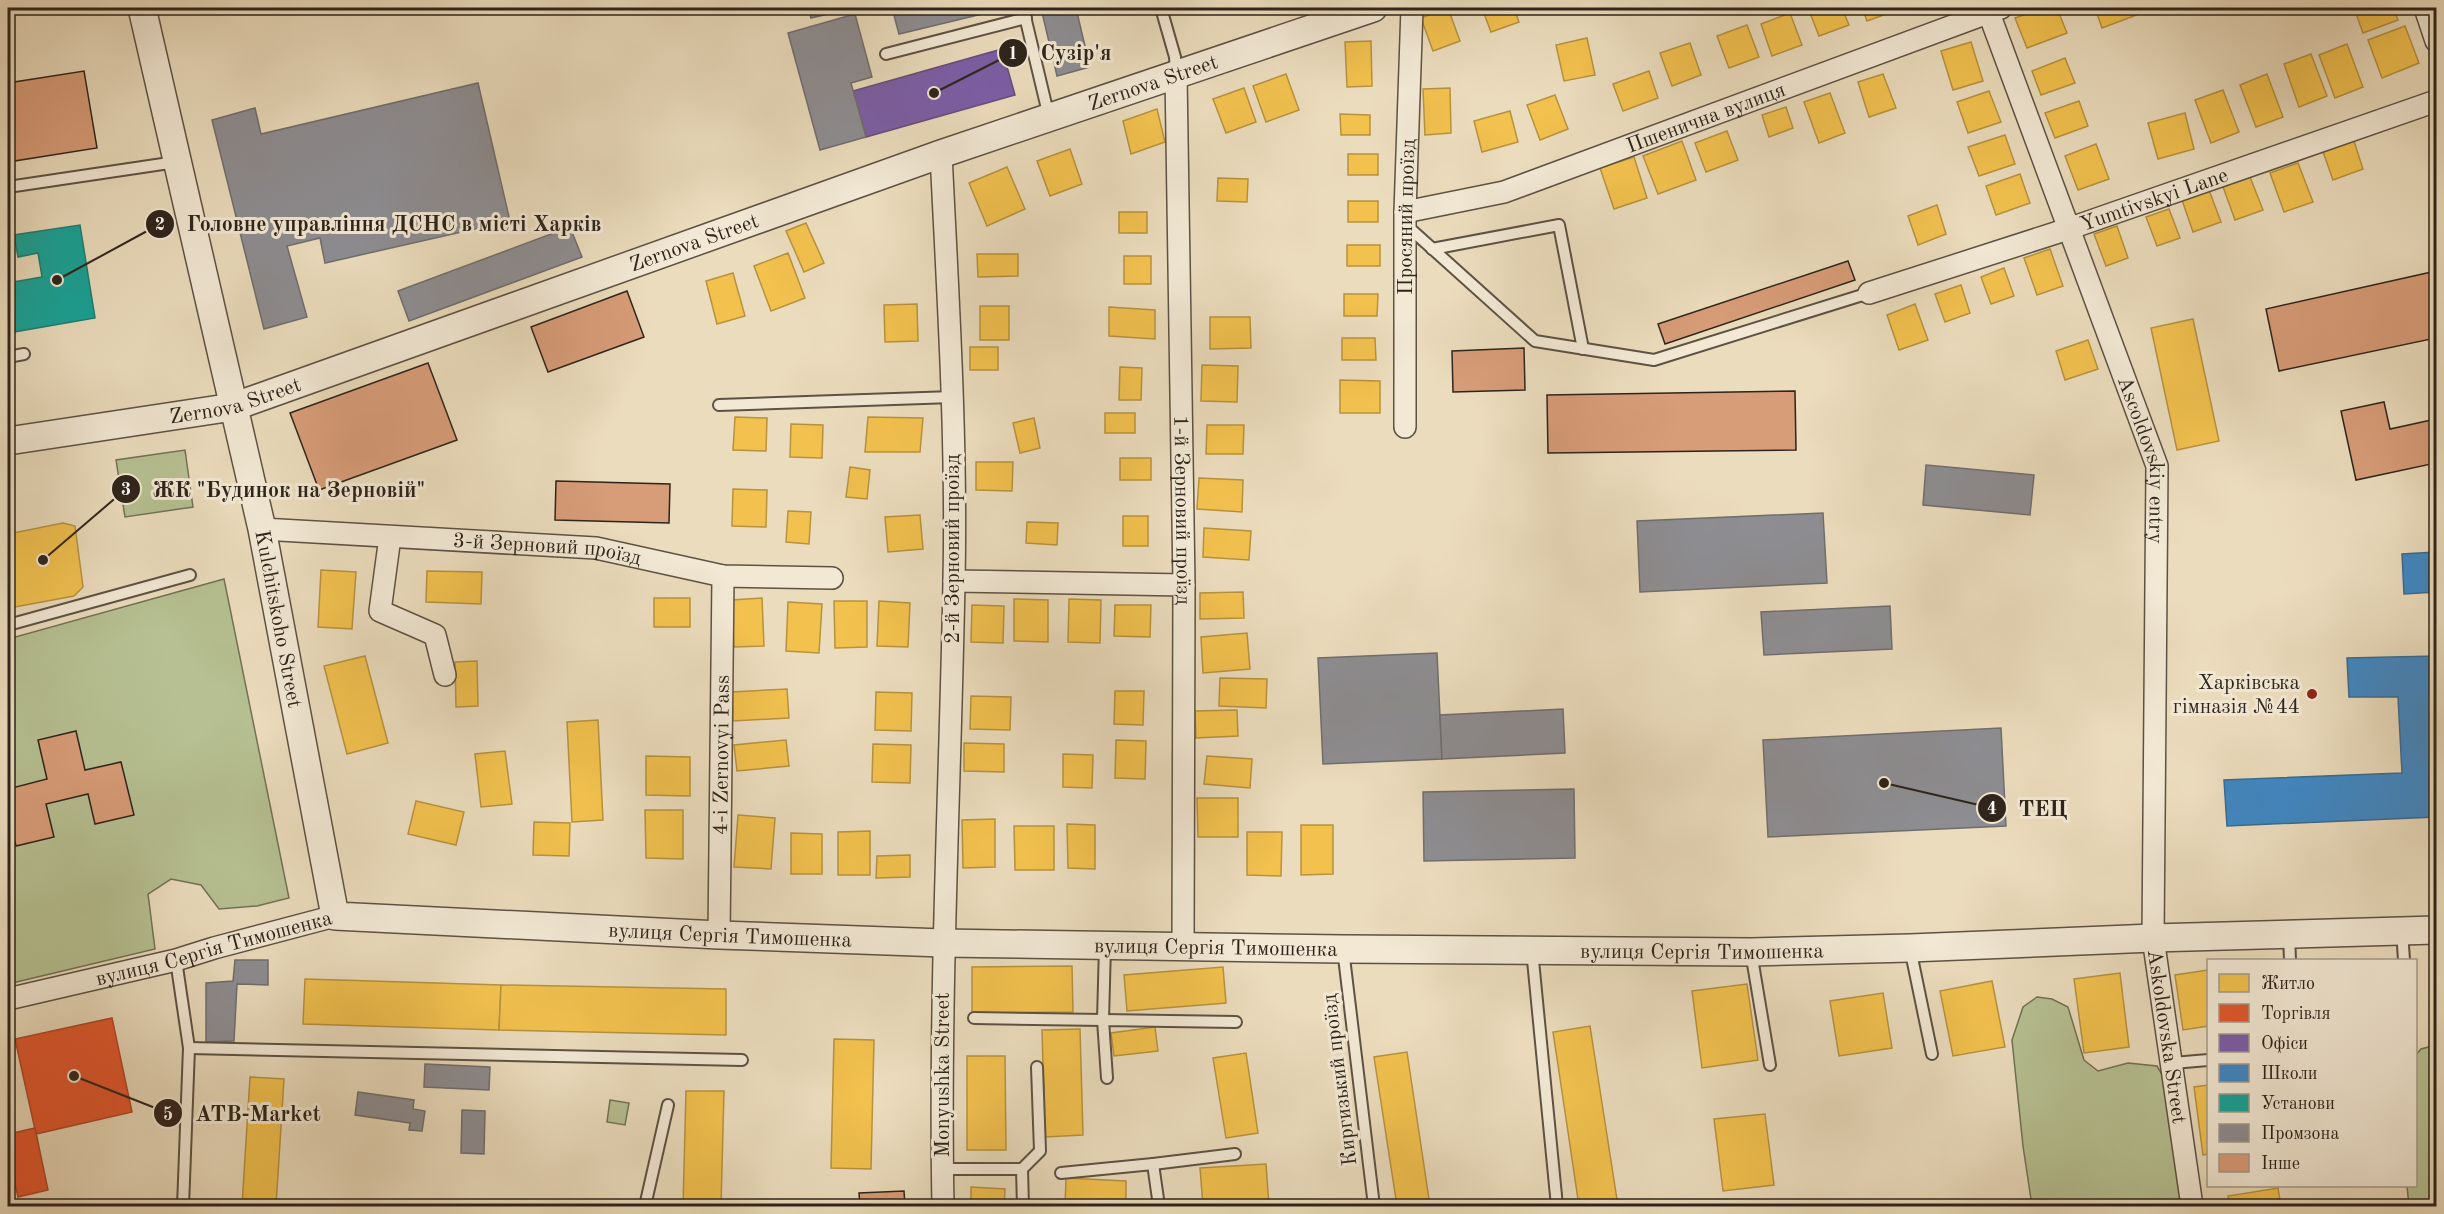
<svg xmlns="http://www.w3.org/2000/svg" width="2444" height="1214" font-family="'Old Standard TT',serif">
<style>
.green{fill:#b6c092;stroke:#727256;stroke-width:1.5}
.homes{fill:#f2c14e;stroke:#b7923f;stroke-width:1.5}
.shops{fill:#e4572e;stroke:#ad4828;stroke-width:1.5}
.offices{fill:#7b5ea7;stroke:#644d7d;stroke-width:1.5}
.schools{fill:#3f88c5;stroke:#3a6a92;stroke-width:1.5}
.public{fill:#17a398;stroke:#1e7d72;stroke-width:1.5}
.industry{fill:#8d8d92;stroke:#706e6e;stroke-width:1.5}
.building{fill:#d79c78;stroke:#2e241b;stroke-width:1.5}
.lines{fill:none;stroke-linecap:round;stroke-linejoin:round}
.service-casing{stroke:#5d5244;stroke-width:14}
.minor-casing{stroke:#5d5244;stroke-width:24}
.tertiary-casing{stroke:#5d5244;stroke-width:30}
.service{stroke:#f2e8d4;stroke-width:10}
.minor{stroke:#f2e8d4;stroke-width:21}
.tertiary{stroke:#f2e8d4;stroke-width:27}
.poi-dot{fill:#8f2418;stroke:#f2e8d4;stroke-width:2}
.labels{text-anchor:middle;stroke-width:6;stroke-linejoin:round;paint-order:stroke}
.street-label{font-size:21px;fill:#2e241b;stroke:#f2e8d4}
.poi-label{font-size:21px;fill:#2e241b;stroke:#f2e8d4;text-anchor:end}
.leader{fill:none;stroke:#2e241b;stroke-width:2}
.callout-dot{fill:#2e241b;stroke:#f2e8d4;stroke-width:2}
.mark-label{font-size:18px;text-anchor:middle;font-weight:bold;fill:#fff}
.callout-label{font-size:22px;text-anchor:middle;font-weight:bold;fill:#2e241b;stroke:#f2e8d4;stroke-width:6;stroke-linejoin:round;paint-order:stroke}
</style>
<rect width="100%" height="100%" fill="#ebdcbd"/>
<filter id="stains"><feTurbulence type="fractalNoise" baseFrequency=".00333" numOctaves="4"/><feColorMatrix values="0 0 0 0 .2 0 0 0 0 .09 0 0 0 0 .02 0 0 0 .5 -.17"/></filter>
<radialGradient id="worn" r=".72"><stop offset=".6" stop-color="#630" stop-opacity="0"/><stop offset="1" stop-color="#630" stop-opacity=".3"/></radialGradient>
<g class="green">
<polygon points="185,450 193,507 125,517 116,460"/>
<polygon points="224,579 289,898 257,906 219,909 201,885 171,879 148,894 155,949 8,984 8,639"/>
<polygon points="2037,997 2052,999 2068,1007 2084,1060 2098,1071 2128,1063 2157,1066 2167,1083 2182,1206 2032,1206 2023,1146 2012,1040 2023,1007"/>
<polygon points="2436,1045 2436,1206 2409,1206 2407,1186 2416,1186 2416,1055 2421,1049"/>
<polygon points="610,1100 629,1103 625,1125 607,1122"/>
</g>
<g class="homes">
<polygon points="1448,8 1460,41 1433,51 1421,18"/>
<polygon points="1482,8 1514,8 1519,22 1491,32"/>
<polygon points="1808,8 1842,8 1849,25 1819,36"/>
<polygon points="1862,8 1896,8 1897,10 1867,21"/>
<polygon points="2044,8 2057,8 2067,33 2027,48 2015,18"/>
<polygon points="2095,8 2137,8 2139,14 2102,28"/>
<polygon points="2354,8 2393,8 2398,20 2363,33"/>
<polygon points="1790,13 1802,45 1772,56 1761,24"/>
<polygon points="1747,25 1759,57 1729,68 1717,36"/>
<polygon points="2405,26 2419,63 2382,78 2368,40"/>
<polygon points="1587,38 1595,75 1564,81 1556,45"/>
<polygon points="1371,41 1372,86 1347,87 1345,42"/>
<polygon points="1971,42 1983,81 1953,90 1941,51"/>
<polygon points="1690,43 1701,75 1672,86 1660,53"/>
<polygon points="2347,44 2363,87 2335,98 2319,55"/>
<polygon points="2311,54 2327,96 2299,107 2284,64"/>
<polygon points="2065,58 2075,83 2041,95 2032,71"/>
<polygon points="1649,71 1658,98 1623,111 1613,84"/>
<polygon points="1286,74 1299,110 1266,122 1253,86"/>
<polygon points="1883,74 1896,108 1869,117 1858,82"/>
<polygon points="2267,74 2283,117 2256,127 2240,85"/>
<polygon points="1244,88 1256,122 1226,133 1213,99"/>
<polygon points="1450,88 1451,133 1425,135 1423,89"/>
<polygon points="2223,90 2239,132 2211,143 2195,100"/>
<polygon points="1989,91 2001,122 1968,133 1957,102"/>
<polygon points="1830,93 1845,133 1819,143 1804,102"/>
<polygon points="1555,95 1568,129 1540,140 1527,105"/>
<polygon points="2079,101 2088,126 2055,138 2045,113"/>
<polygon points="1786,107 1793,128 1769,137 1762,115"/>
<polygon points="1157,109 1165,142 1131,154 1123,121"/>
<polygon points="1510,111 1518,142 1482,152 1474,121"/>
<polygon points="2185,113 2194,149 2158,159 2148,123"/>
<polygon points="1340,114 1370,115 1370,135 1341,135"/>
<polygon points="1727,131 1738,160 1706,172 1695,143"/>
<polygon points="2005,135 2015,164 1979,176 1968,147"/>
<polygon points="2353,138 2363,169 2333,180 2322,149"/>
<polygon points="1682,141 1696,180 1658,194 1643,156"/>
<polygon points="2096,144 2109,179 2078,190 2065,156"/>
<polygon points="1070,149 1082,184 1050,196 1037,161"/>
<rect x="1348" y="154" width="30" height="21"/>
<polygon points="1634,157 1647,198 1614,209 1600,168"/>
<polygon points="2298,163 2313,202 2284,212 2270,173"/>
<polygon points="1007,167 1025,209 987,226 969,183"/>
<polygon points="2020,174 2030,203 1996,215 1986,186"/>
<polygon points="2250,177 2263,210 2235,220 2223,187"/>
<polygon points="1218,178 1248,179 1247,202 1217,201"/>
<polygon points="2209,190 2221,222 2193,232 2182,200"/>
<rect x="1348" y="201" width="30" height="21"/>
<polygon points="1937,205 1946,234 1918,245 1908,216"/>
<polygon points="2169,209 2180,238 2157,246 2146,217"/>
<rect x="1119" y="212" width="28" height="21"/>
<polygon points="806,223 824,263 804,272 786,231"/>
<polygon points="2117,226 2128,258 2106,266 2094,234"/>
<rect x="1347" y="245" width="33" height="21"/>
<polygon points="2050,249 2063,286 2037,295 2024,258"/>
<polygon points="788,253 805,298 771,311 754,266"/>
<polygon points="977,254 1018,254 1018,276 978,277"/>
<rect x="1124" y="256" width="27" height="28"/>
<polygon points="2004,268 2014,296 1991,304 1981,277"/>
<polygon points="733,273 745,316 717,324 706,281"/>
<polygon points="1961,285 1970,313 1945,322 1935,294"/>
<polygon points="1344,294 1378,294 1377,316 1344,316"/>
<polygon points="917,304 918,341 885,342 884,305"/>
<polygon points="1915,304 1928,340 1899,350 1887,315"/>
<rect x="980" y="306" width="29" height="34"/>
<polygon points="1109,307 1155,310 1155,339 1109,336"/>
<polygon points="1210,317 1250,317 1251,348 1210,349"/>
<polygon points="2193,319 2219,441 2177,450 2151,328"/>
<polygon points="1342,338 1375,338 1376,360 1342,360"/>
<polygon points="2088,340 2098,369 2065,380 2056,351"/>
<rect x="970" y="347" width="28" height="23"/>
<polygon points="1202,365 1238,366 1237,402 1201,401"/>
<polygon points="1120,367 1142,368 1141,400 1119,400"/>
<polygon points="1340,380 1380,381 1380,413 1340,413"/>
<rect x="1105" y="413" width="30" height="20"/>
<polygon points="735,417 767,418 766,451 733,450"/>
<polygon points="868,417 923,418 920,452 865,452"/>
<polygon points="1034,418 1040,448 1020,453 1013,423"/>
<polygon points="791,424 823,425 822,458 790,457"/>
<polygon points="1207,425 1244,425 1243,454 1206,454"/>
<rect x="1120" y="458" width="31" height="22"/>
<polygon points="976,462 1013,462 1012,491 976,490"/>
<polygon points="850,467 870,470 867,499 846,497"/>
<polygon points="1199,478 1243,480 1242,512 1197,509"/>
<polygon points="733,489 767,490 766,527 732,526"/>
<polygon points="788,511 811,512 809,544 786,542"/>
<polygon points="920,515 923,549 888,552 885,517"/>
<rect x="1123" y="516" width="25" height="30"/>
<polygon points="1027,522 1058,523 1057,545 1026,543"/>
<polygon points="63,523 75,526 83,587 74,596 15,607 8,604 8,534"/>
<polygon points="1204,528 1251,531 1249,560 1203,557"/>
<polygon points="321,570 356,572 352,629 318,627"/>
<polygon points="427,571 482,572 481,604 426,602"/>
<polygon points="1243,592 1244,618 1200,619 1200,593"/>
<rect x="654" y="598" width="36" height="29"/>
<polygon points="762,598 764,646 734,647 731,600"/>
<polygon points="1014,599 1048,600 1048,642 1014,641"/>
<polygon points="1069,599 1101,600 1100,643 1068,642"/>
<polygon points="834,601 867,601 867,647 835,648"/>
<polygon points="879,601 910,603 908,647 877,646"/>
<polygon points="788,602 822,604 819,653 786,651"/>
<polygon points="972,605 1004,606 1003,643 971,642"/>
<polygon points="1115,605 1151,605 1150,637 1114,636"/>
<polygon points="1247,633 1250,669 1203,673 1201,637"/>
<polygon points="365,656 388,743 347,754 324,666"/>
<polygon points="477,661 478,706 456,707 455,662"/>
<polygon points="1220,678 1267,679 1266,708 1219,706"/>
<polygon points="787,689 789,718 733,721 732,692"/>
<polygon points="1115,691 1144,691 1143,725 1114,724"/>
<polygon points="876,692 912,693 911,731 875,730"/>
<polygon points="971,696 1011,697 1010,730 970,729"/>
<polygon points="1237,710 1238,736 1196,738 1195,711"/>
<polygon points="598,720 603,820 572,822 567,722"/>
<polygon points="786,740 789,766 737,771 734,745"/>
<polygon points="1116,740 1146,741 1145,779 1115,778"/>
<polygon points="964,743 1004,744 1004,772 964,771"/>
<polygon points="873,744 911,745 910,783 872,782"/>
<polygon points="505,751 512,804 481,807 475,754"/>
<polygon points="1063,754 1093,755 1092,788 1063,787"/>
<polygon points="646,756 690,757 690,796 646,795"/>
<polygon points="1207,756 1252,759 1250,788 1204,784"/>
<polygon points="1197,798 1238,798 1238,837 1198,837"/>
<polygon points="416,801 464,812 456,845 408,834"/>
<polygon points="645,810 683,810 683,859 646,858"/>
<polygon points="738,815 775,818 771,869 734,867"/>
<polygon points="995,819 995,867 963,868 962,820"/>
<polygon points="534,822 570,823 569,856 533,855"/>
<polygon points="1067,824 1095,825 1095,869 1068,868"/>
<polygon points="1301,825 1333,825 1333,874 1301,875"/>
<polygon points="1014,826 1054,826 1054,870 1015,870"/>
<polygon points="870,831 870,875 838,875 838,832"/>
<polygon points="1247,832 1282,832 1281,876 1247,875"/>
<polygon points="791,833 822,834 822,874 791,874"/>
<polygon points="910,855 910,877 876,878 877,856"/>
<polygon points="1072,966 1073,1012 972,1013 972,967"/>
<polygon points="1223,967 1226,1003 1127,1011 1124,975"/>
<polygon points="2208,970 2208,1026 2183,1030 2175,975"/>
<polygon points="2120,973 2129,1047 2084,1053 2074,979"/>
<polygon points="305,979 501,985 499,1030 303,1024"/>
<polygon points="1992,981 2005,1047 1953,1056 1940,991"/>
<polygon points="1747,984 1758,1060 1702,1068 1692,991"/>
<polygon points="501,985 726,989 726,1035 499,1030"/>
<polygon points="1883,993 1892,1048 1839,1056 1830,1001"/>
<polygon points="1590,1026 1618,1206 1579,1206 1558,1065 1553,1032"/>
<polygon points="1155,1027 1158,1051 1114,1056 1111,1033"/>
<polygon points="1080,1029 1083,1135 1045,1137 1042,1030"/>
<polygon points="834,1039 874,1040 871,1169 831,1168"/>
<polygon points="1407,1052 1430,1206 1397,1206 1374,1057"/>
<polygon points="1246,1053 1258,1133 1226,1138 1213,1058"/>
<polygon points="967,1056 1005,1056 1006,1150 967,1150"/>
<polygon points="250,1077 284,1079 276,1206 242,1206"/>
<polygon points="2208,1085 2208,1154 2203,1155 2194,1087"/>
<polygon points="686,1091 724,1091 721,1206 683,1206"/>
<polygon points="1765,1114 1774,1185 1723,1191 1714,1119"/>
<polygon points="1266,1164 1269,1206 1203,1206 1200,1168"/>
<polygon points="1066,1178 1126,1181 1126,1206 1065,1206"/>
<polygon points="971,1187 1005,1189 1004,1206 971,1206"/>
<polygon points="2278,1188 2281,1206 2230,1206 2228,1196"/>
</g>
<g class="shops">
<polygon points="112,1018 132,1112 36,1134 15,1039"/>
<polygon points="35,1128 48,1190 18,1197 8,1155 8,1134"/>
</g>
<polygon class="offices" points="1002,49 1015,95 866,137 853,91"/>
<g class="schools">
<polygon points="2436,552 2436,592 2404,594 2402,554"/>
<polygon points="2436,656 2436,817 2227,826 2224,780 2402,773 2398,697 2349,697 2347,658"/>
</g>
<polygon class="public" points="80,225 95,318 8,333 8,283 42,277 38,253 18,257 14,235"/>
<g class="industry">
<polygon points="808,8 854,8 811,18"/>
<polygon points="892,8 1007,8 899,34"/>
<polygon points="1041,8 1076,8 1090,67 1057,76"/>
<polygon points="855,14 872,77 851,83 866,137 820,150 788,33"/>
<polygon points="478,83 510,221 325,263 320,238 287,246 307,317 264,329 212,120 255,108 261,134"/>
<polygon points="570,227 582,257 409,321 398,291"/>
<polygon points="1926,465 2034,475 2030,515 1923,505"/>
<polygon points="1823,513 1827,583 1640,592 1637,521"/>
<polygon points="1890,606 1892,649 1764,655 1761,612"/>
<polygon points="1437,653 1442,759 1323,764 1318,658"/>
<polygon points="1563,709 1565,753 1442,759 1440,715"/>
<polygon points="2001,728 2006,826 1768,837 1763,740"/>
<polygon points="1574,789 1575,858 1424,861 1423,792"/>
<polygon points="235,960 268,960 268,985 237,984 234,1041 206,1042 206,983 233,981"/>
<polygon points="425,1064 490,1067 489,1090 424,1087"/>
<polygon points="358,1092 414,1100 413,1109 425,1111 422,1131 409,1130 410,1123 355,1115"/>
<polygon points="462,1110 485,1111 484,1154 461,1153"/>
</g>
<g class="building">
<polygon points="84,71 97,148 8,162 8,83"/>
<polygon points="1848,261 1855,280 1665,344 1658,324"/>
<polygon points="2436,271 2436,338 2279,371 2266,309"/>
<polygon points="627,291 644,337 548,372 531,327"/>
<polygon points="1524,348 1525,390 1453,392 1452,351"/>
<polygon points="428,363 457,440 319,490 290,413"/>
<polygon points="1795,391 1796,450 1548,453 1547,395"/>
<polygon points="2384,402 2390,429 2436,419 2436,463 2356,480 2341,411"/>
<polygon points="556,481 670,484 669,523 555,520"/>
<polygon points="76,731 85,770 121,762 134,815 95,824 88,794 46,804 54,837 16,846 8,813 8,789 47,779 38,740"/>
<polygon points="904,1191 905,1206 860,1206 859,1193"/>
</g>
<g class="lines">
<g class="service-casing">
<g id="service">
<polyline points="1023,8 1049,117"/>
<polyline points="1161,8 1175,57 1176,73"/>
<polyline points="886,54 1026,18"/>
<polyline points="8,187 176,162"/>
<polyline points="1406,225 1535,341 1654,360 1869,293"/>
<polyline points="1432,249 1559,225 1583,349"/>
<polyline points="8,357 24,354"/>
<polyline points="719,405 953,397"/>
<polyline points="8,625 190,575"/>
<polyline points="2402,931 2404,960"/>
<polyline points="2289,935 2290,960"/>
<polyline points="1910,948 1932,1054"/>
<polyline points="1343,949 1374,1206"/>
<polyline points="1532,950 1557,1206"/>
<polyline points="1751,952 1770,1065"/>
<polyline points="176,960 189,1048 183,1206"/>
<polyline points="974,1018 1103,1020 1105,946"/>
<polyline points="189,1048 742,1060"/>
<polyline points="2173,1063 2208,1060"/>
<polyline points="1107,1078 1103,1020 1236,1022"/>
<polyline points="1153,1164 1235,1154"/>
<polyline points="942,1169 1022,1169 1023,1206"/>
<polyline points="1022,1169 1040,1151 1037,1067"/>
<polyline points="1061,1173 1153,1164 1159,1206"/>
<polyline points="645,1206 668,1105"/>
</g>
</g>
<g class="minor-casing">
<g id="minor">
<path id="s1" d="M1987 8 2157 466 2153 938 2192 1206"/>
<polyline points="2425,8 2436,41"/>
<path id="s2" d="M1176 74 1184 585 1183 946"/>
<path d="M941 154C948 297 957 440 954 582 950 791 939 998 943 1206"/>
<path id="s3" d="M1405 212 1504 192 2001 8"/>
<path id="s4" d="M1869 293 2068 229 2436 101"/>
<path id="s5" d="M1405 427V212L1412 8"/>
<path id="s6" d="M262 529 596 548 723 576 832 578"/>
<polyline points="390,537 380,611 435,635 445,675"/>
<polyline points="954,581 1184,585"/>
<path id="s7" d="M719 935 723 576"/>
<path id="s8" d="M8 999 176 960 214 948 335 916"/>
</g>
</g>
<g class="tertiary-casing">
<g id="tertiary">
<path id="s9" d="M142 8 262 529 335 916 719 935 943 943 1343 949 1751 952 1910 948 2153 938 2436 930"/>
<path id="s10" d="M8 441 233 407 941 154 1373 8"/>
</g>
</g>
<use href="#service" class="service"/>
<use href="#minor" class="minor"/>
<use href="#tertiary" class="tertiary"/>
</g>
<circle class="poi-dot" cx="2312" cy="694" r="6"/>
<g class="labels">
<g class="street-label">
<text dy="7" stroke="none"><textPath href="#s10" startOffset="1203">Zernova Street</textPath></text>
<text dy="7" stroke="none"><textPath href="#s3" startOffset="316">Пшенична вулиця</textPath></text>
<text dy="7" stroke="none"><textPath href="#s4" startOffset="300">Yumtivskyi Lane</textPath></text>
<text dy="7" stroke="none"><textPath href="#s5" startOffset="210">Просяний проїзд</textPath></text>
<text dy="7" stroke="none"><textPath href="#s10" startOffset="717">Zernova Street</textPath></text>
<text dy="7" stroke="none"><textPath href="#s10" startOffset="231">Zernova Street</textPath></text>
<text dy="7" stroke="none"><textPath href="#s1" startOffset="480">Ascoldovskiy entry</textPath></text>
<text dy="7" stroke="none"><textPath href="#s2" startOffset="436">1-й Зерновий проїзд</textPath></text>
<text transform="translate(952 549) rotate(-90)" y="7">2-й Зерновий проїзд</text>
<text dy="7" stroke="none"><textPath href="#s6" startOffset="286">3-й Зерновий проїзд</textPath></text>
<text dy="7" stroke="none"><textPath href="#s9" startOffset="626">Kulchitskoho Street</textPath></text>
<text dy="7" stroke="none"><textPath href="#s7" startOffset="180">4-i Zernovyi Pass</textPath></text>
<text dy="7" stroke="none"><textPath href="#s9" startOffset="1324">вулиця Сергія Тимошенка</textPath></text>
<text dy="7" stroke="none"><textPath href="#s9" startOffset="1810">вулиця Сергія Тимошенка</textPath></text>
<text dy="7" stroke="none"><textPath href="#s8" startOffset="212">вулиця Сергія Тимошенка</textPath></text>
<text dy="7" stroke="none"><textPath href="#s9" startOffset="2296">вулиця Сергія Тимошенка</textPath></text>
<text dy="7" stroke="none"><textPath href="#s1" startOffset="1060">Askoldovska Street</textPath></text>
<text transform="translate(942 1075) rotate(-90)" y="7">Monyushka Street</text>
<text transform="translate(1339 1080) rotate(-97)" y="7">Киргизький проїзд</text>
</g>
<g class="poi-label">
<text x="2300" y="689">Харківська<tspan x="2300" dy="24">гімназія №44</tspan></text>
</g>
</g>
<path class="leader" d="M934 93L1013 53M57 280L160 224M43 560L126 489M1884 783L1992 808M74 1076L168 1113"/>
<g class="callout-dot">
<circle cx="934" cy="93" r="6"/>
<circle cx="57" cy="280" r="6"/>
<circle cx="43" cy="560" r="6"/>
<circle cx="1884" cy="783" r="6"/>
<circle cx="74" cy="1076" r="6"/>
<circle cx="1013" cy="53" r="15"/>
<circle cx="160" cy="224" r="15"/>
<circle cx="126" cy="489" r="15"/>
<circle cx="1992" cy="808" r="15"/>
<circle cx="168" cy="1113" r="15"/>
</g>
<g class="mark-label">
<text x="1013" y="59">1</text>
<text x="160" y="230">2</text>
<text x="126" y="495">3</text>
<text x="1992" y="814">4</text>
<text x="168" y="1120">5</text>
</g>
<g class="callout-label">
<text x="1076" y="60">Сузір'я</text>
<text x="394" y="231">Головне управління ДСНС в місті Харків</text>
<text x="289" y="497">ЖК "Будинок на Зерновій"</text>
<text x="2043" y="816">ТЕЦ</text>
<text x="258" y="1121">ATB-Market</text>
</g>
<rect width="2444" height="1214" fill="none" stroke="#ebdcbd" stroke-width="30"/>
<rect x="9" y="9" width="2426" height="1196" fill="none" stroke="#2e241b" stroke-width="3"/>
<rect x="15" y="15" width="2414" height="1184" fill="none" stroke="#2e241b" stroke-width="1.5"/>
<rect x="2207" y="959" width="210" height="228" fill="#f2e8d4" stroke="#a49a8a" stroke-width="1.5"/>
<rect x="2219" y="974" width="30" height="18" fill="#f2c14e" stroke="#a49a8a" stroke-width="1.5"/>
<text x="2261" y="989" font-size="18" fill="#2e241b">Житло</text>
<rect x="2219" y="1004" width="30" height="18" fill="#e4572e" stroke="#a49a8a" stroke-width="1.5"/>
<text x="2261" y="1019" font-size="18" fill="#2e241b">Торгівля</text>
<rect x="2219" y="1034" width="30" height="18" fill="#7b5ea7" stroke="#a49a8a" stroke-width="1.5"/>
<text x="2261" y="1049" font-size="18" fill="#2e241b">Офіси</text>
<rect x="2219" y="1064" width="30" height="18" fill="#3f88c5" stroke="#a49a8a" stroke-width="1.5"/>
<text x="2261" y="1079" font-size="18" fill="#2e241b">Школи</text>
<rect x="2219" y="1094" width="30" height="18" fill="#17a398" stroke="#a49a8a" stroke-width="1.5"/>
<text x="2261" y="1109" font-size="18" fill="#2e241b">Установи</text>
<rect x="2219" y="1124" width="30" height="18" fill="#8d8d92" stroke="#a49a8a" stroke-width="1.5"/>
<text x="2261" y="1139" font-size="18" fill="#2e241b">Промзона</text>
<rect x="2219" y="1154" width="30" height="18" fill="#d79c78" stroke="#a49a8a" stroke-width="1.5"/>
<text x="2261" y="1169" font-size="18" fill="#2e241b">Інше</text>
<rect width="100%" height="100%" filter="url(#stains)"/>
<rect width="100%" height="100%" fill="url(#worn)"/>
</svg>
